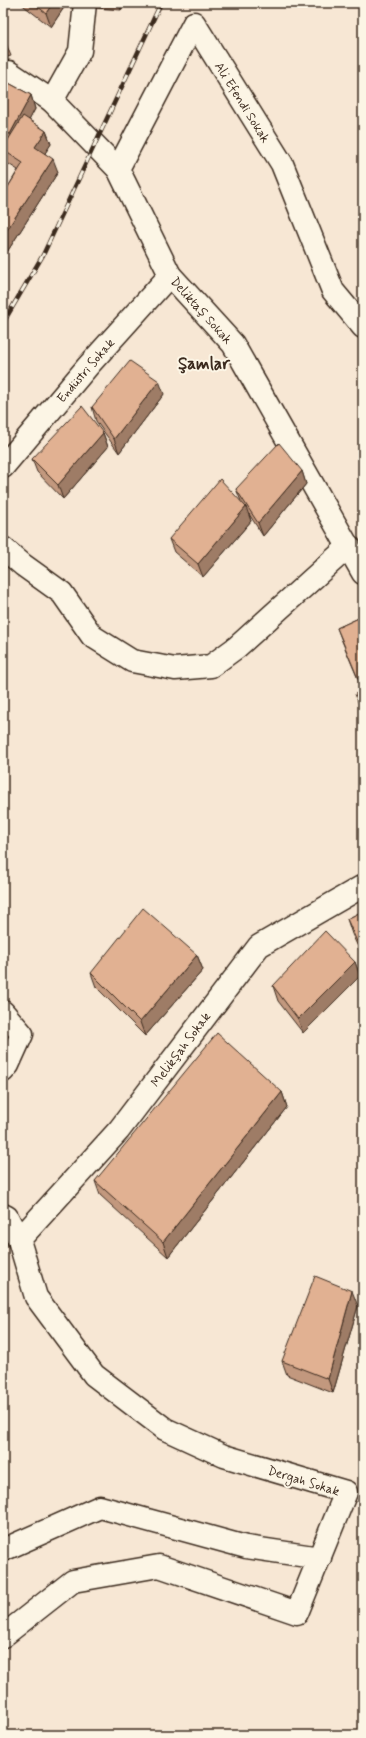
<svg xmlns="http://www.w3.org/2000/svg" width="366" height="1738" font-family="Mynerve,sans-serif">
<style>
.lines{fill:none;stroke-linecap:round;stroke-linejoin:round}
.minor-casing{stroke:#3b2a1e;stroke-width:25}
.minor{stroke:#fcf5e5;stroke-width:22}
.rail-casing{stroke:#3b2a1e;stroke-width:4.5}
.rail{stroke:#fcf5e5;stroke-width:3;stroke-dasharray:9;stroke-linecap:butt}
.wall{fill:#c2987e;stroke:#3b2a1e}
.shaded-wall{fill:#9e7c66;stroke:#3b2a1e}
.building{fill:#e1b192;stroke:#3b2a1e}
.labels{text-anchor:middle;stroke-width:4;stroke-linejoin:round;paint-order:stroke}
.street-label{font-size:13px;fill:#3b2a1e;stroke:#fcf5e5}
.district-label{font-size:17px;font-weight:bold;fill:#3b2a1e;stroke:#fcf5e5}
</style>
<rect width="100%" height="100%" fill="#f7e7d4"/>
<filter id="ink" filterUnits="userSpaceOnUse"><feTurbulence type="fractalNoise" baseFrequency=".025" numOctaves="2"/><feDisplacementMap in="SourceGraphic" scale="8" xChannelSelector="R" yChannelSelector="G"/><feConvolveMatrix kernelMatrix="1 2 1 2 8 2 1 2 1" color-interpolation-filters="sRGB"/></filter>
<g filter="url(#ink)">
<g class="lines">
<g class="minor-casing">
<g id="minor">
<polyline points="3,73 9,72 52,101 118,169 170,275 233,344 363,573"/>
<polyline points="52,101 80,51 85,3"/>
<polyline points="118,169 194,23 282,164 333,291 363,327"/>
<polyline points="3,467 88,366 170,275"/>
<polyline points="3,548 23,565 62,593 92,636 132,661 175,669 211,666 237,647 349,546"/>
<polyline points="3,1012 22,1034 8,1065 3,1071"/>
<polyline points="3,1215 7,1217 19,1240 36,1297 94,1375 165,1429 224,1456 346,1492 297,1613 159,1566 73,1581 3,1636"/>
<polyline points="19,1240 119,1130 259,946 363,886"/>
<polyline points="3,1550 100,1507 246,1547 320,1558"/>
</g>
</g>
<use href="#minor" class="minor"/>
<g class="rail-casing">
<polyline id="rail" points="3,323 43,255 161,3"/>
</g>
<use href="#rail" class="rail"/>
</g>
<g class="wall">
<polygon points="20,3 67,3 51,27"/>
<polygon points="94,3 124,3 121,10 96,8"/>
<polygon points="3,36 11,56 3,58"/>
<polygon points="3,80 31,95 35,109 29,120 46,131 51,144 45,153 58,172 7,252 3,249 3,184 8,187 18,170 7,163 3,152 3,148 6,143 3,142"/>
<polygon points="164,394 119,453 96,421 92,407"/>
<polygon points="103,433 108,447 63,499 37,472 32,459"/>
<polygon points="302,471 306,484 263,536 249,514 251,521 203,577 174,552 169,539 241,501 236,489"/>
<polygon points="363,616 363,691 342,641 337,628"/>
<polygon points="363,911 363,958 352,934 347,919"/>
<polygon points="197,955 203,970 145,1036 96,987 91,973"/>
<polygon points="355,962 360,976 303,1033 278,1001 273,986"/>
<polygon points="282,1092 287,1107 168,1257 100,1195 95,1181"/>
<polygon points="358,1306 333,1393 287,1375 282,1361"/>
</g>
<g class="shaded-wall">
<polygon points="53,3 67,3 51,27 46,13"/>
<polygon points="118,3 124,3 121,10"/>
<polygon points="31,95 35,109 15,148 10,134"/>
<polygon points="46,131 51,144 40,161 35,147"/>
<polygon points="53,159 58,172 7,252 3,241 3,236"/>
<polygon points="159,381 164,394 119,453 114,439"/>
<polygon points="103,433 108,447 63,499 58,485"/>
<polygon points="302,471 306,484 263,536 258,523"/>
<polygon points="246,507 251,521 203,577 198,564"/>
<polygon points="197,955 203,970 145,1036 140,1022"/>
<polygon points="355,962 360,976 303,1033 298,1019"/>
<polygon points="282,1092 287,1107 168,1257 163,1242"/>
<polygon points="352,1291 358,1306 333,1393 328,1379"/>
</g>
<g class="building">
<polygon points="33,3 53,3 46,13"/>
<polygon points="3,36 6,43 3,43"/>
<polygon points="3,80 31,95 10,134 3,131"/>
<polygon points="23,116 46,131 35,147 53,159 3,236 3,184 8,187 23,163 3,150 3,148"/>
<polygon points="130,361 159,381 114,439 92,407"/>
<polygon points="82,406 103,433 58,485 32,459"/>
<polygon points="279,443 302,471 258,523 236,489"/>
<polygon points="220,479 246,507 198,564 169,539"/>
<polygon points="363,616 363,687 362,688 337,628"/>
<polygon points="363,691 363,715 355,694"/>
<polygon points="143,908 197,955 140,1022 91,973"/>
<polygon points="363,911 363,955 347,919"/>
<polygon points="325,931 355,962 298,1019 273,986"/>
<polygon points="217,1033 282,1092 163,1242 95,1181"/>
<polygon points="315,1276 352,1291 328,1379 282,1361"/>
</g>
</g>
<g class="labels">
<g class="street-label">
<text transform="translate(243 102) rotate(58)" y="5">Ali Efendi Sokak</text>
<text transform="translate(202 310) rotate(48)" y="5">Deliktaş Sokak</text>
<text transform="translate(85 370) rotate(-49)" y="5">Endüstri Sokak</text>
<text transform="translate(180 1049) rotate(-53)" y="5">Melikşah Sokak</text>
<text transform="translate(304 1480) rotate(17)" y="5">Dergah Sokak</text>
</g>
<g class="district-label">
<text x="204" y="369">Şamlar</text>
</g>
</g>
<rect width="366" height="1738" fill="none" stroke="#fcf5e5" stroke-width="16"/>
<rect x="8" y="8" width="350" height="1722" fill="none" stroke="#3b2a1e" stroke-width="1.5" filter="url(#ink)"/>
</svg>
